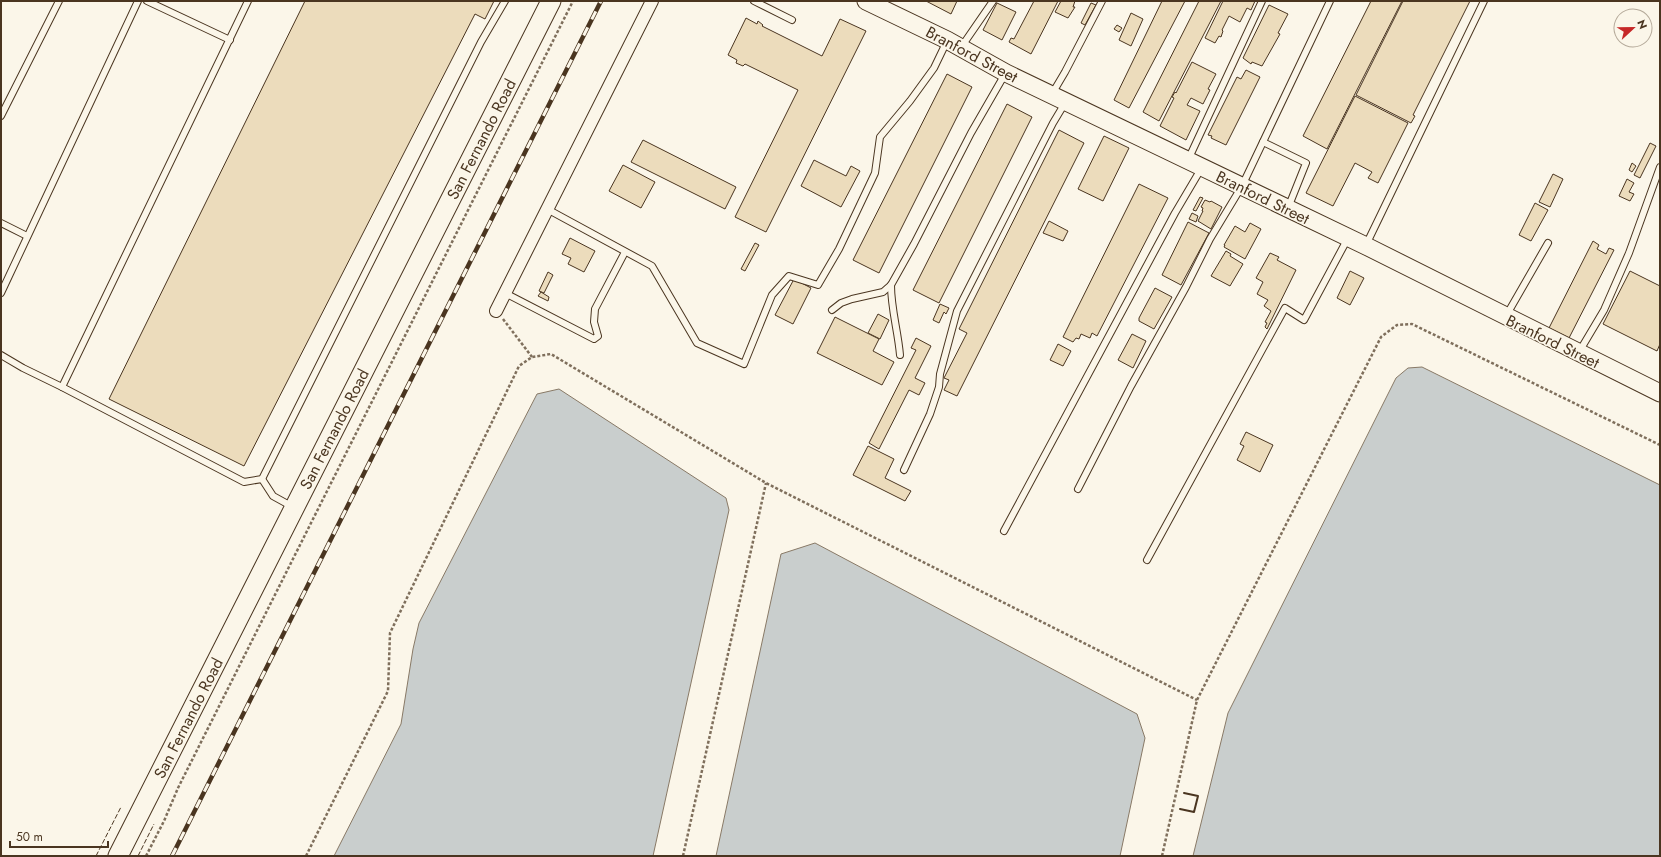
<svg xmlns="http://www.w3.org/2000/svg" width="1661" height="857" font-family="Jost,sans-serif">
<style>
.water{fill:#c9cecd;stroke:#887966}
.building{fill:#ecdcbc;stroke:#4a3520}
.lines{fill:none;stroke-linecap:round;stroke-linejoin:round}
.service-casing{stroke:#4a3520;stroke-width:8}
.minor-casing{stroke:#4a3520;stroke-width:14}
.secondary-casing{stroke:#4a3520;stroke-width:19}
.primary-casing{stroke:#4a3520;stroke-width:21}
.path{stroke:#7f6f5c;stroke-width:2.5;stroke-dasharray:3 2;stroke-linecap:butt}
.service{stroke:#fbf6e9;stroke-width:6}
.minor{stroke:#fbf6e9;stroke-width:12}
.secondary{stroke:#fbf6e9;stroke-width:17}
.primary{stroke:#fbf6e9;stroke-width:19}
.rail-casing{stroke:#4a3520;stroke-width:4.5}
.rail{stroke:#fbf6e9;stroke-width:3;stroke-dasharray:9;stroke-linecap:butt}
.fence{stroke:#4a3520;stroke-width:1;stroke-dasharray:5 2;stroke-linecap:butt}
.wall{stroke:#4a3520;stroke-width:2}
.labels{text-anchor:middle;stroke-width:3;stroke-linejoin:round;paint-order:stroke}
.street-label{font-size:16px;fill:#4a3520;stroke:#fbf6e9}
</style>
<rect width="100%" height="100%" fill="#fbf6e9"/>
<g class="water">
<polygon points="1422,367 1660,485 1660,856 1193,856 1228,713 1396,378 1408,368"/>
<polygon points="559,389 726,498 729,510 653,856 334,856 401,724 413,649 419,623 537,394"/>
<polygon points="815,543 1137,714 1145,738 1120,856 716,856 781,554"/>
</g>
<g class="building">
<polygon points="305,1 494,1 485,19 475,14 244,466 109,399"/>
<polygon points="926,1 957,1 951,14"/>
<polygon points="1034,1 1058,1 1031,54 1009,42 1011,38 1014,39"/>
<polygon points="1061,1 1075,1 1073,7 1075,7 1068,18 1055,12"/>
<polygon points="1162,1 1185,1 1129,108 1114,100"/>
<polygon points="1199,1 1221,1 1159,121 1143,112"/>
<polygon points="1223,1 1255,1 1251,10 1247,8 1240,22 1229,16 1222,30 1223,31 1221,37 1219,36 1215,43 1205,38"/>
<polygon points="1371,1 1402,1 1327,149 1303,136"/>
<polygon points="1403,1 1470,1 1413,115 1415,116 1411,123 1356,95"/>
<polygon points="997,3 1016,12 1002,40 983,30"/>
<polygon points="1091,3 1096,5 1085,25 1081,23"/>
<polygon points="1269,5 1288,14 1278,33 1280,34 1262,66 1252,62 1251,64 1243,58"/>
<polygon points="1131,13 1143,19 1131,46 1119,40"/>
<polygon points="746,18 757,24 758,21 763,25 762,26 822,56 840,19 866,31 766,232 735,217 798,90 745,64 743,66 736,63 737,60 728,55"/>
<polygon points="1117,25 1122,28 1119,32 1114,29"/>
<polygon points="1192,62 1216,74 1208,89 1210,90 1203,104 1191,98 1187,105 1200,111 1186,140 1160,126 1174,98 1172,97 1175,92 1176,93"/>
<polygon points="1246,70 1260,77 1226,145 1211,138 1212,136 1208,135 1237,77 1241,79"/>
<polygon points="947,74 972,87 879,273 853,260"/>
<polygon points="1355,96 1408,123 1378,183 1368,178 1372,172 1355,163 1333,206 1306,193"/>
<polygon points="1007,104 1032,117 939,303 913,290"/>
<polygon points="1059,130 1084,143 957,396 944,390 949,380 944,378 967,333 959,329"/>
<polygon points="1104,136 1129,148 1103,201 1078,189"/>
<polygon points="643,140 736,187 725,209 631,162"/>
<polygon points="1650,143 1656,146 1640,178 1634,175"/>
<polygon points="814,160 846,176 851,166 860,171 841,207 801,186"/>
<polygon points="1632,163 1636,166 1632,172 1629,170"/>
<polygon points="623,165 655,182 641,208 609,191"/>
<polygon points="1553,174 1563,179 1550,207 1539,202"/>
<polygon points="1627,179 1634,183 1629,192 1634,194 1630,201 1619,196"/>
<polygon points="1139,184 1168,198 1097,336 1092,333 1090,338 1081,334 1079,339 1076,338 1073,342 1063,337"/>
<polygon points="1200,197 1203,198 1196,211 1193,210"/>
<polygon points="1205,200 1210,202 1211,201 1222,207 1211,229 1198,221 1203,211 1202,211 1203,208 1201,207"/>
<polygon points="1535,203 1548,210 1531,241 1519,235"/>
<polygon points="1192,213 1198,216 1196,222 1189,219"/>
<polygon points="1049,221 1068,231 1063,241 1043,233"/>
<polygon points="1188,222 1209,233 1181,285 1162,275"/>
<polygon points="1250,223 1261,229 1245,259 1224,247 1225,245 1224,245 1235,226 1245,232"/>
<polygon points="570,238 595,251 584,272 568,264 571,258 562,254"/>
<polygon points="1593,241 1599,245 1597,249 1606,254 1609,248 1614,250 1569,338 1549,328"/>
<polygon points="755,243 759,245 745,271 741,269"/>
<polygon points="1226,251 1231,254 1230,256 1243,264 1230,286 1211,276"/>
<polygon points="1270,253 1279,257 1277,260 1296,270 1267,329 1265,327 1267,323 1265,322 1271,311 1264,306 1268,300 1257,294 1263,282 1256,278"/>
<polygon points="1350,271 1364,278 1350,305 1337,298"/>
<polygon points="1630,271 1660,286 1660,344 1657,351 1603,324"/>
<polygon points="548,272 553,275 544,293 539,291"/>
<polygon points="794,279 811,288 793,324 775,315"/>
<polygon points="1155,288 1172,297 1154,329 1139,321 1139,318"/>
<polygon points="541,292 549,297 548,301 538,296"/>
<polygon points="940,304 949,308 946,314 944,312 939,323 933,320"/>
<polygon points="878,314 889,320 880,339 868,333"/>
<polygon points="835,317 879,339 873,351 894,362 882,385 817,353"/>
<polygon points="1132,334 1146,341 1133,368 1118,360"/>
<polygon points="916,338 931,346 915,378 925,383 919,395 909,390 879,449 869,443 916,350 911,348"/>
<polygon points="1058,344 1071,351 1063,366 1050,360"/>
<polygon points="1246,432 1273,445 1260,472 1237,460 1244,446 1240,444"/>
<polygon points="868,446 894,459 885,478 911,491 905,501 853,475"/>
</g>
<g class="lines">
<g class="service-casing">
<g id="service">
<polyline points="147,1 230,40"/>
<polyline points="248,1 62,387 244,482 262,479 481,42 505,1"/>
<polyline points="754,1 792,20"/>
<polyline points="962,46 993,1"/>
<polyline points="1052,94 1065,72 1102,1"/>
<polyline points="1,116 59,1"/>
<polyline points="1263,142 1306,163 1288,208"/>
<polyline points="1188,160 1262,1"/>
<polyline points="547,209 652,266 697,343 744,364 772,295 789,276 818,285 839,249 875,173 880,137 910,101 934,68 947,41"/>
<polyline points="1,223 27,236"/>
<polyline points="1366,245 1484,1"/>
<path d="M891 285C891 309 898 331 900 355"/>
<polyline points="1,293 138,1"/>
<polyline points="505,293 594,339 598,336 594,322 595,309 625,252"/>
<polyline points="832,310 841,303 852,299 883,292 891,285 914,244 971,133 1005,74"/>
<polyline points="1506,316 1548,243"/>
<polyline points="1579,352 1604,310 1629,253 1660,167"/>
<polyline points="1,355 23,368 62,387"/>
<polyline points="904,470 930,414 939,387 940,374 957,311 1053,123 1065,103"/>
<polyline points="262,479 273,496 293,507"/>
<polyline points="1078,489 1131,386 1186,287 1210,239 1242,186 1330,1"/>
<polyline points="1004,531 1175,213 1201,169"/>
<polyline points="1147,560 1285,308 1304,320 1348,238"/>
</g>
</g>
<g class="minor-casing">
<polyline id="minor" points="496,311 652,1"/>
</g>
<g class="secondary-casing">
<polyline id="secondary" points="866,1 947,40 1006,73 1366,246 1660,393"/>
</g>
<g class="primary-casing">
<polyline id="primary" points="118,856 551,1"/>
</g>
<g class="path">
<polyline points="503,319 532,357"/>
<polyline points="146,856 164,821 178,788 573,1"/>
<polyline points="306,856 388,691 390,633 519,366 532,357 551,354 766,483 1197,700"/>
<polyline points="683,856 766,483"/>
<polyline points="1162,856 1197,700 1381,337 1397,325 1412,324 1660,445"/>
</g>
<use href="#service" class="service"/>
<use href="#minor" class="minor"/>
<use href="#secondary" class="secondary"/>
<use href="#primary" class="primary"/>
<g class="rail-casing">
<polyline id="rail" points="172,856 601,1"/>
</g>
<use href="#rail" class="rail"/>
<g class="fence">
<polyline points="96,856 121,807"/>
<polyline points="138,856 154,824"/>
</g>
<polyline class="wall" points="1180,809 1194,812 1198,796 1184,793"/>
</g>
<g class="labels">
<g class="street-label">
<text transform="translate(972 54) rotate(28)" y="6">Branford Street</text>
<text transform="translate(481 139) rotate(-63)" y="6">San Fernando Road</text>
<text transform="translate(1263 197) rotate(26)" y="6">Branford Street</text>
<text transform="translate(1553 341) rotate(26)" y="6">Branford Street</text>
<text transform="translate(334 429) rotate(-63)" y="6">San Fernando Road</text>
<text transform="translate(188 718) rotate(-63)" y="6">San Fernando Road</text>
</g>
</g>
<rect width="1661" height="857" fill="none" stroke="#4a3520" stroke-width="4"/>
<g transform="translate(1633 28) rotate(68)"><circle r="19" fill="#fbf6e9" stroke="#b4a999"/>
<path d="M0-3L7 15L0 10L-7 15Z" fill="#c62828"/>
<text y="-6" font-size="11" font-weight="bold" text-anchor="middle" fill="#4a3520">N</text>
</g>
<path d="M10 841v6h98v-6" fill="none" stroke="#4a3520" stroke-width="2"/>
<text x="16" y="841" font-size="12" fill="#4a3520" stroke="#fbf6e9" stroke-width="3" paint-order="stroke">50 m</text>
</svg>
